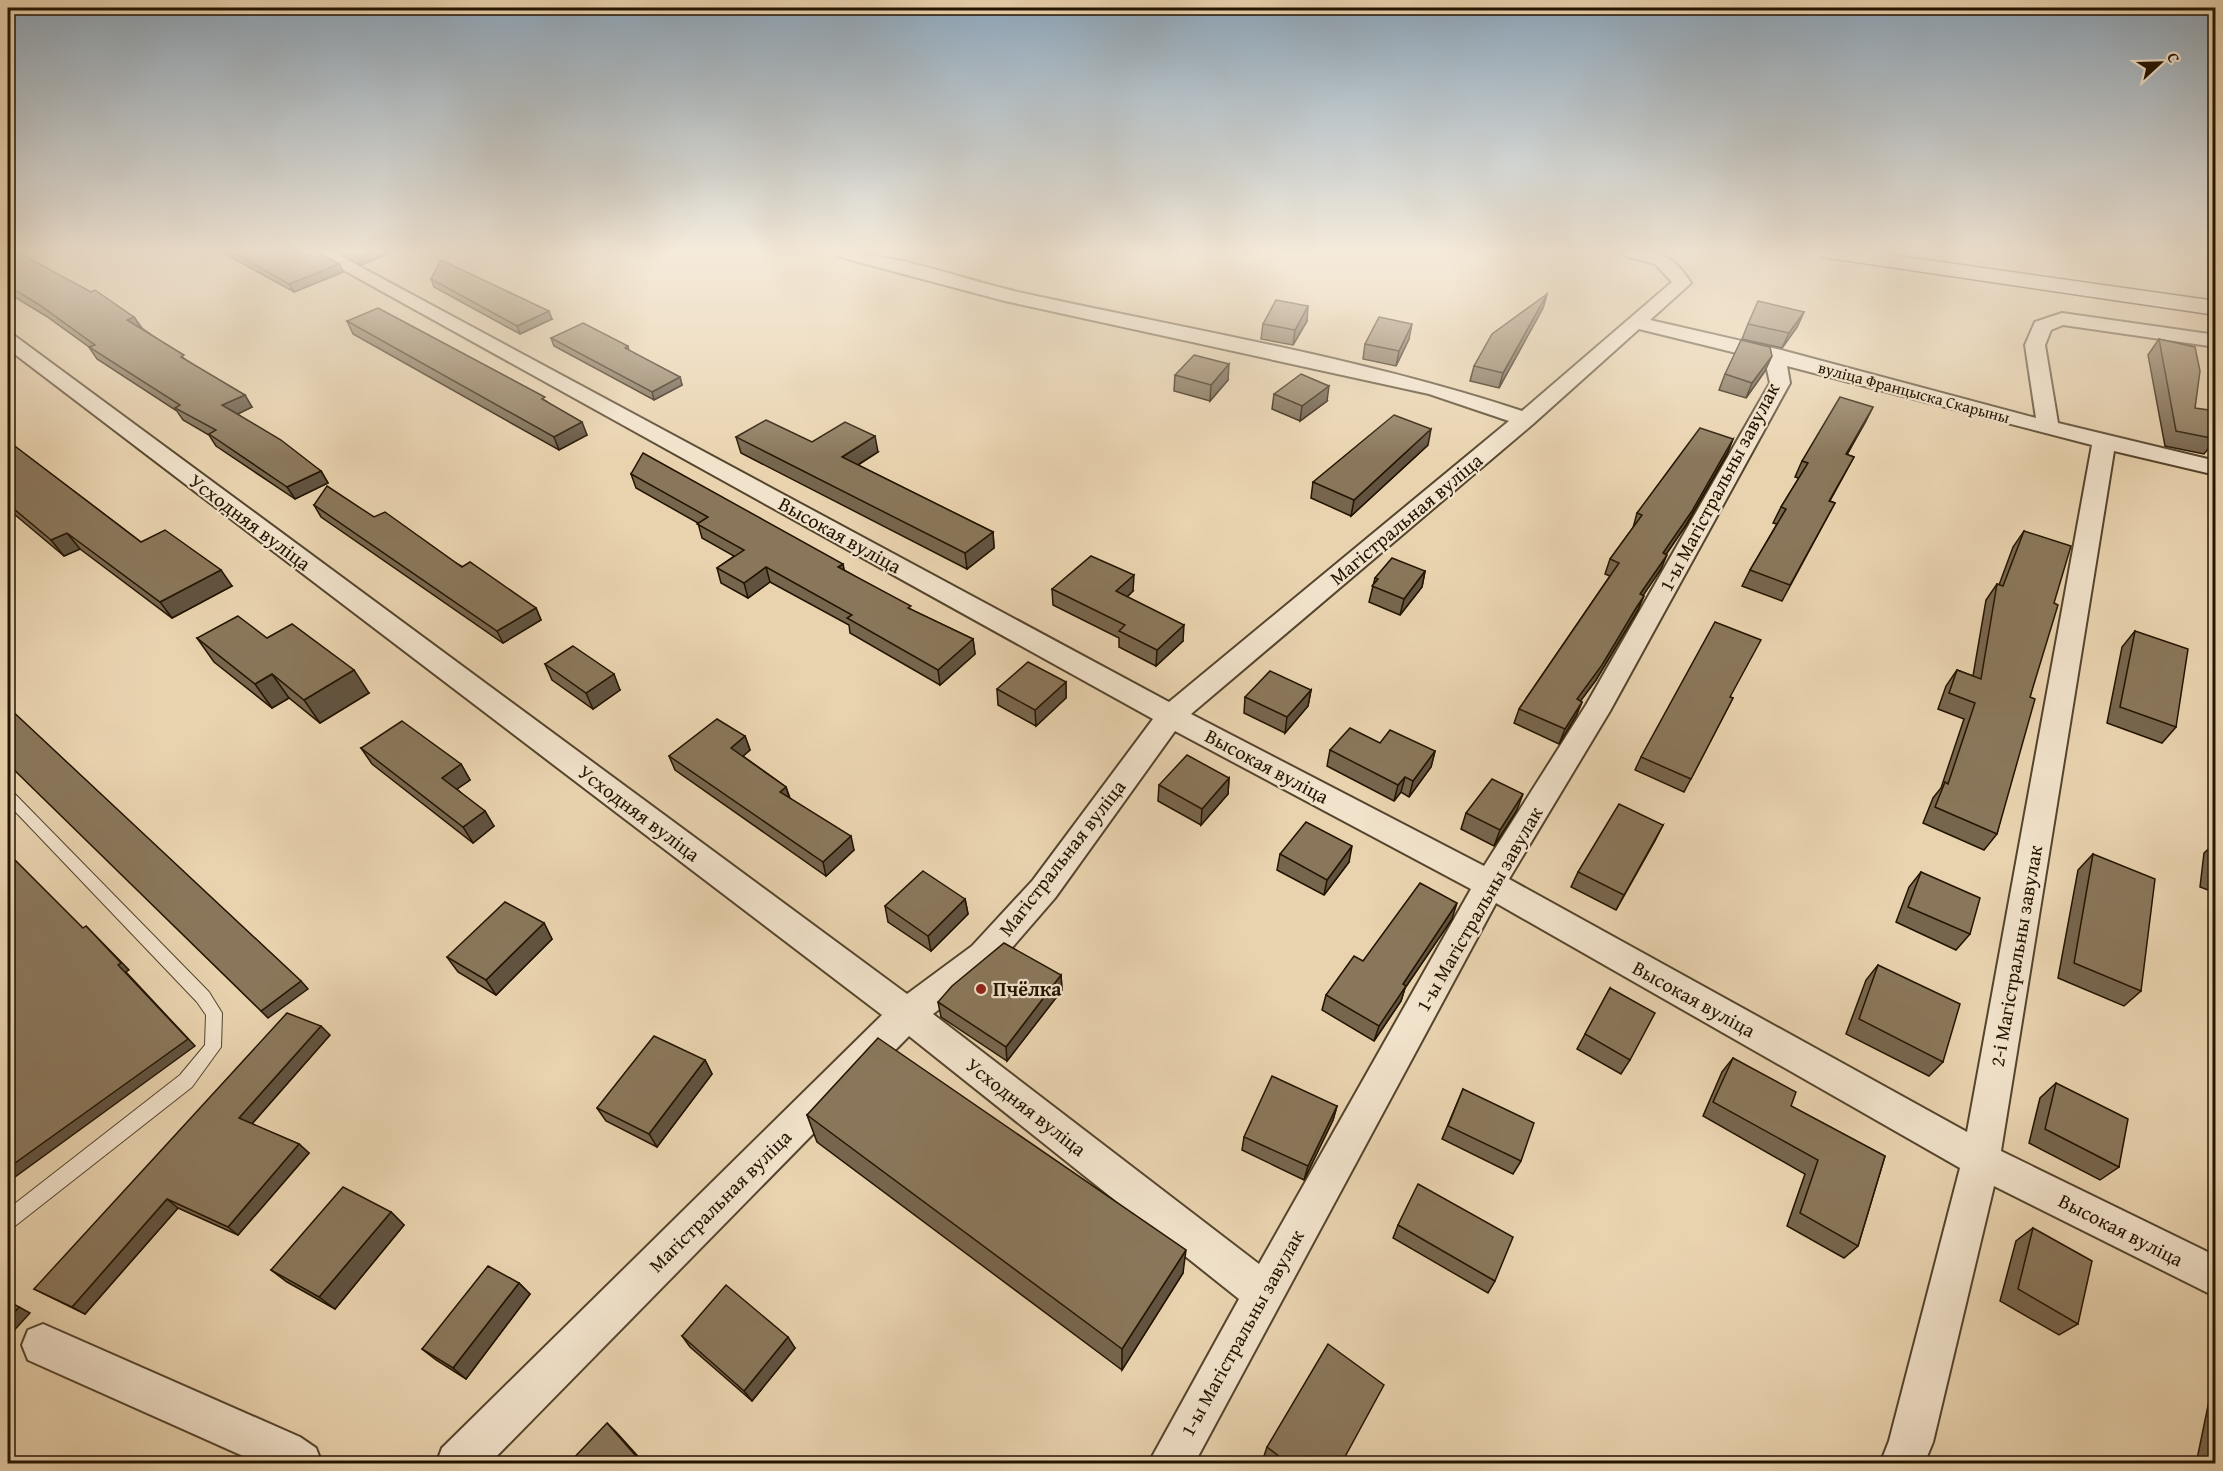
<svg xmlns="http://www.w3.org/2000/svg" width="2223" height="1471" font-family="'Gentium Book Plus',serif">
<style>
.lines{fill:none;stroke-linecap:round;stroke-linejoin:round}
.lane-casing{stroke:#54442c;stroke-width:2}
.street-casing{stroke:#54442c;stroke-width:4}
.secondary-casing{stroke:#231400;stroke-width:3}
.lane{fill:#f1e2cb;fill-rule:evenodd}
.street{fill:#f1e2cb;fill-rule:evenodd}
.secondary{fill:#f1e2cb;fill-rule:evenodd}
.wall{fill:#77664e;stroke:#231400;stroke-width:1.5}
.shaded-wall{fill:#615340;stroke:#231400;stroke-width:1.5}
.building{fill:#8a775b;stroke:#231400;stroke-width:1.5}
.poi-dot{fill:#8f2418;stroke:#f1e2cb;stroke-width:2}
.labels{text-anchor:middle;stroke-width:4.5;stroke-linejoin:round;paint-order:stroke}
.far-street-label{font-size:16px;fill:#231400;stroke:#f1e2cb}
.street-label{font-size:20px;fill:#231400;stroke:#f1e2cb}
.poi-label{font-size:20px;font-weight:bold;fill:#231400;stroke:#f1e2cb;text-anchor:start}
</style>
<rect width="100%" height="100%" fill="#e9d3af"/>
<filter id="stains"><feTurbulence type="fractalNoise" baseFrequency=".00333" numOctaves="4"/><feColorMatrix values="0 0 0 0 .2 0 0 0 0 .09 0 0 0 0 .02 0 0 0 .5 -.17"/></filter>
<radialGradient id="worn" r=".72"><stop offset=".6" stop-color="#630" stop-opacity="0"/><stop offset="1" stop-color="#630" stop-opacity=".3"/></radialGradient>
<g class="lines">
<g class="lane-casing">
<polygon id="lane" points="8,791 13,792 209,992 222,1013 221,1047 192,1087 15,1226 8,1229 8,1209 180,1075 205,1045 206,1015 197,1002 8,804"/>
</g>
<g class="street-casing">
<g id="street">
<path d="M311 252H333L1169 702 1509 421 1429 394 1005 301 836 256 833 252C897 252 965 281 1027 294 1191 330 1363 358 1522 411L1672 282 1655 264 1625 256 1622 252C1657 252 1671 251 1691 283L1650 320 1781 350 2036 418 2025 345 2035 322 2062 313 2216 335V347L2063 325 2051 330 2045 345 2058 423 2216 461V475L2114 451 2001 1151 2216 1256V1297L1994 1186 1933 1442 1924 1464H1880L1889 1441 1960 1168 1496 903 1194 1464H1148L1239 1299 909 1036 489 1464H436L442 1448 882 1015 8 349V334L15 336 907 994 972 946 1033 880 1153 719ZM1639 329 1765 360 1770 383 1586 705 1484 866 1191 714 1533 424ZM1787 366 2092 445 1967 1132 1509 879 1610 711 1790 383ZM1175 731 1471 889 1259 1264 933 1014 996 966 1055 898Z"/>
<polygon points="43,1324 300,1437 316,1448 322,1464 261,1464 28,1360 22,1345 28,1330"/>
</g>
</g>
<g class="secondary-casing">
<polygon id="secondary" points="1818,252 1870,252 2216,301 2216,315 1829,258 1822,256"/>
</g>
<use href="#lane" class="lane"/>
<use href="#street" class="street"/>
<use href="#secondary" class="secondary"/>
</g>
<g class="wall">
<polygon points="8,252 20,252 22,254 134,317 142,328 252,407 237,414 321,471 328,483 295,499 216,446 209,435 183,420 177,411 97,359 89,347 46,316 8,293"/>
<polygon points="222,252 317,252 339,264 343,272 294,292"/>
<polygon points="337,252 393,252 361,265"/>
<polygon points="431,279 552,319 520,334 434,287"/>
<polygon points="1547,294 1543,308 1499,388 1470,381 1474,366"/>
<polygon points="1804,312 1797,327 1782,348 1742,339 1748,324"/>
<polygon points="347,321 546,401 587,435 559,450 353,334"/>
<polygon points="1307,321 1293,345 1261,339 1263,324"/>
<polygon points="551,338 628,346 629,351 680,377 682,385 654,400 554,346"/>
<polygon points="1409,339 1396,366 1363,359 1365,344"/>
<polygon points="2159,339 2195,408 2216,437 2216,439 2204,454 2165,446 2148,355"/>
<polygon points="1765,371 1746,398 1719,390 1725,374"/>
<polygon points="1175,375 1228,380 1210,401 1174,391"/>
<polygon points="1274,394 1327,401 1300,421 1272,409"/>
<polygon points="1873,407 1847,455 1854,457 1830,501 1835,503 1782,601 1742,586 1750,570 1777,524 1773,523 1781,507 1799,478 1795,477 1802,461"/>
<polygon points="736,437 812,442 878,452 858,465 993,532 994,548 967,569 741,453"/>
<polygon points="1733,439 1727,454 1686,525 1666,554 1661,569 1643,595 1638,610 1630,623 1596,680 1580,701 1582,702 1576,716 1559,744 1514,723 1519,709 1610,576 1605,574 1610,559 1633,528 1637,513"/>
<polygon points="8,441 141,542 232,586 172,618 80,549 64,556 8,509"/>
<polygon points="1428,445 1351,516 1311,498 1313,482"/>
<polygon points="631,474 844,570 912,610 973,639 975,654 940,685 850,633 849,625 770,582 748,598 721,583 717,568 734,556 702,538 698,523 636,488"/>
<polygon points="314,505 374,517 536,608 541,620 503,643 321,517"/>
<polygon points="2024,531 2054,603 2030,697 1997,834 1984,850 1923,823 1933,798 1941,788 1964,719 1938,709 1946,686 1957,670 1973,676 1986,600 1997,584 1999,585 2013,547"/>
<polygon points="1425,571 1422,587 1400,615 1369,602 1375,578"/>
<polygon points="1052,589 1133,591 1127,597 1183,641 1156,666 1119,647 1119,638 1053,605"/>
<polygon points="2135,631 2176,727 2162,743 2107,723 2122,647"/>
<polygon points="197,638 267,638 369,693 320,723 289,698 272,708 214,662"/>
<polygon points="545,664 620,690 593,709 552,680"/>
<polygon points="1066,682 1066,698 1036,726 998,705 997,689"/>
<polygon points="1311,690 1308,706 1285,733 1244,713 1245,697"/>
<polygon points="1730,697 1733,698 1684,792 1635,770 1641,757"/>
<polygon points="745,736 750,750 743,756 786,787 790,798 854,850 826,876 675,770 669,756"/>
<polygon points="1380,743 1435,751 1431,767 1409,797 1401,792 1394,801 1327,766 1330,750"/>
<polygon points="361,748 461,764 470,780 457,789 494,826 473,843 372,764"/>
<polygon points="1229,778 1228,794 1201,825 1158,801 1159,785"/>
<polygon points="1517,810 1494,846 1461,829 1466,813"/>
<polygon points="1663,825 1616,910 1571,887 1578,872"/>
<polygon points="2216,842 2216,893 2200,887 2204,853"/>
<polygon points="1280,854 1349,862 1324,895 1277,870"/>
<polygon points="2093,854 2141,991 2124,1006 2058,978 2078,870"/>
<polygon points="1921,872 1970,934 1956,950 1896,922 1909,887"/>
<polygon points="965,899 968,914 931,951 888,922 885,906"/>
<polygon points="1452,919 1405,988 1401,1001 1374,1041 1322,1010 1326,995 1363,961"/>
<polygon points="544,923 552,939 496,995 458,972 447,957"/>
<polygon points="1878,965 1943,1062 1929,1076 1846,1034 1866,980"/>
<polygon points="1061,975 1062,990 1007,1061 941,1017 938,1002"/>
<polygon points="1610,988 1630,1060 1621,1074 1577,1049"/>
<polygon points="330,1035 252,1124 299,1144 309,1153 238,1235 178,1208 85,1314 34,1289"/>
<polygon points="1733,1058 1791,1106 1885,1156 1858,1246 1844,1258 1787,1226 1805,1174 1703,1116 1722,1072"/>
<polygon points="705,1060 712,1074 657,1147 606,1121 597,1108"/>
<polygon points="2056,1083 2119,1167 2100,1180 2029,1143 2040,1098"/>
<polygon points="1463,1089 1521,1161 1513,1174 1442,1139"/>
<polygon points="1337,1106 1333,1120 1304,1180 1242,1150 1244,1137"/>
<polygon points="807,1115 1183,1273 1122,1370 817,1142"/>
<polygon points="391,1212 404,1225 335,1309 287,1282 271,1270"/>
<polygon points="1398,1225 1495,1281 1488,1293 1393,1238"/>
<polygon points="2033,1228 2078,1324 2059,1335 2000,1301 2016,1241"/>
<polygon points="519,1283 530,1294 466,1379 436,1360 422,1349"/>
<polygon points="682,1336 795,1348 752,1401 690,1347"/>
<polygon points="2216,1367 2216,1464 2196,1464"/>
<polygon points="1267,1447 1341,1464 1273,1464 1264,1456"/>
</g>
<g class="shaded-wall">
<polygon points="368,252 393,252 361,265 357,256"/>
<polygon points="339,264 343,272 294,292 289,284"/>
<polygon points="1547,294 1543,308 1499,388 1503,373"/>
<polygon points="1308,306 1307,321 1293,345 1295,330"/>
<polygon points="549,311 552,319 520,334 517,326"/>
<polygon points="1804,312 1797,327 1782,348 1789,333"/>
<polygon points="134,317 142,329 127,320"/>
<polygon points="1412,324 1409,339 1396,366 1399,351"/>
<polygon points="1772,356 1765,371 1746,398 1752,383"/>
<polygon points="1229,364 1228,380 1210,401 1211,385"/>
<polygon points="680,377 682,385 654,400 652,392"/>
<polygon points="1329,386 1327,401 1300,421 1302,406"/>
<polygon points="245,395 252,407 230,418 222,405"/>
<polygon points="1873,407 1865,423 1838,470 1846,454"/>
<polygon points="582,422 587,435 559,450 554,437"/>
<polygon points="1431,429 1428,445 1351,516 1354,500"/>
<polygon points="875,436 878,452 845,473 842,457"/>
<polygon points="1733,439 1727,454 1686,525 1657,568 1663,553"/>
<polygon points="321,471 328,483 295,499 287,487"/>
<polygon points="993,532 994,548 967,569 965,553"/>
<polygon points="67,533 80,549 64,556 51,540"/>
<polygon points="1667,555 1661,569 1634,609 1640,594"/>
<polygon points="843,564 846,578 838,567"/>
<polygon points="766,567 770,582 748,598 744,583"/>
<polygon points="221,570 232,586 172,618 160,602"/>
<polygon points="1425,571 1422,587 1400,615 1404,599"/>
<polygon points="1134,575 1133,591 1116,607 1116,591"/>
<polygon points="1644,596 1638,610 1596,680 1571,714 1577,699"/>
<polygon points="536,608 541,620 503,643 497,631"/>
<polygon points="1184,625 1183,641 1156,666 1157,650"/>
<polygon points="973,639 975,654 940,685 938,670"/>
<polygon points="354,670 369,693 320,723 304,700"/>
<polygon points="272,674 289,698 272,708 255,684"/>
<polygon points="614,674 620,690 593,709 586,693"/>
<polygon points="1066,682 1066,698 1036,726 1035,710"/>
<polygon points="1311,690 1308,706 1285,733 1287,717"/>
<polygon points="1582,702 1576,716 1559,744 1565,729"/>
<polygon points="745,736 750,750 736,762 731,748"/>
<polygon points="1435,751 1431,767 1409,797 1413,781"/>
<polygon points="461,764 470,780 451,793 442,778"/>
<polygon points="1405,777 1401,792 1394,801 1398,785"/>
<polygon points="1229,778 1228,794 1201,825 1202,809"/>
<polygon points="786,787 790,801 780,792"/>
<polygon points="1523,794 1517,810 1494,846 1500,830"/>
<polygon points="485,811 494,826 473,843 463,827"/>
<polygon points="1663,825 1655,841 1616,910 1624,895"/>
<polygon points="851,836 854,850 826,876 823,862"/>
<polygon points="1352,846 1349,862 1324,895 1327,880"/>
<polygon points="965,899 968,914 931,951 928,936"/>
<polygon points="1457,903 1452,919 1405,988 1401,1001 1374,1041 1379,1026 1403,984"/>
<polygon points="544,923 552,939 496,995 486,980"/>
<polygon points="86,926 129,970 126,972 195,1046 8,1182 8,1168 118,965"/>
<polygon points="1061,975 1062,990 1007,1061 1006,1047"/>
<polygon points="301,981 308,989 268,1018 261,1011"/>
<polygon points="321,1026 330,1035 249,1127 239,1118"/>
<polygon points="705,1060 712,1074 657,1147 649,1134"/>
<polygon points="1337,1106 1333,1120 1304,1180 1308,1166"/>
<polygon points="299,1144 309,1153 238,1235 228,1227"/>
<polygon points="167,1199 178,1208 85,1314 72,1307"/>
<polygon points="391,1212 404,1225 335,1309 319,1297"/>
<polygon points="1186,1250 1183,1273 1122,1370 1122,1349"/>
<polygon points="519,1283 530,1294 466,1379 453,1368"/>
<polygon points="19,1307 30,1313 8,1337 8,1319"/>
<polygon points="788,1337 795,1348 752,1401 744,1391"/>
<polygon points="607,1423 617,1433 645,1464 643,1464"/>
</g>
<g class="building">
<polygon points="8,252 17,252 91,292 95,290 134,317 127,320 184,355 181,357 245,395 222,405 281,440 321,471 287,487 209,434 216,430 175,408 180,405 89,347 95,345 38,304 8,286"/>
<polygon points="232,252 317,252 339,264 289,284"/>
<polygon points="349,252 368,252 357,256"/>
<polygon points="441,260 549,311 517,326 431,279"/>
<polygon points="1547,294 1503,373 1474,366 1492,334"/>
<polygon points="1276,300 1308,306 1295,330 1263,324"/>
<polygon points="1758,301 1804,312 1789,333 1748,324"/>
<polygon points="378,308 545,397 542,399 582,422 554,437 347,321"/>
<polygon points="1379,317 1412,324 1399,351 1365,344"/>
<polygon points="583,323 628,346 625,348 680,377 652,392 551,338"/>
<polygon points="2159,339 2195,347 2200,371 2195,408 2209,410 2216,439 2176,431"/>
<polygon points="1741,340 1770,347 1772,356 1752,383 1725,374"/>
<polygon points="1194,355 1229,364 1211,385 1175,375"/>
<polygon points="1301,374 1329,386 1302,406 1274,394"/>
<polygon points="1840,397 1873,407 1846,454 1854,457 1829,501 1835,503 1790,585 1750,570 1786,509 1781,507 1808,463 1802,461"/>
<polygon points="1394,415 1431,429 1354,500 1313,482"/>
<polygon points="766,420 812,442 845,422 875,436 842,457 993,532 965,553 736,437"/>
<polygon points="1700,428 1733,439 1692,511 1663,553 1667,555 1640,594 1644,596 1636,608 1602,665 1577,699 1582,702 1565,729 1519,709 1619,563 1610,559 1642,515 1637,513"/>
<polygon points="8,441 141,542 165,530 221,570 160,602 67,533 51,540 8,504"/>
<polygon points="643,453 843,564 838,567 911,606 908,608 973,639 938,670 847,618 852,615 766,567 744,583 717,568 744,550 697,524 708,517 631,474"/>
<polygon points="327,486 374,517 385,512 462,567 470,562 536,608 497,631 314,505"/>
<polygon points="2024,531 2071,546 2054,603 2058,605 2030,697 2035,699 1997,834 1935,807 1945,782 1948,784 1975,703 1949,693 1957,670 1981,679 1997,584 2003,586"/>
<polygon points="1091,556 1134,575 1116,591 1184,625 1157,650 1119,631 1125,625 1052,589"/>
<polygon points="1392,558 1425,571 1404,599 1372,586 1378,579 1375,578"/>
<polygon points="238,616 267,638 292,624 354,670 304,700 272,674 255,684 197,638"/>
<polygon points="1715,622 1761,640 1730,697 1733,698 1691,779 1641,757"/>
<polygon points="2135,631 2188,649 2176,727 2120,707"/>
<polygon points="573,646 614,674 586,693 545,664"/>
<polygon points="1028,662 1066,682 1035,710 997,689"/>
<polygon points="1270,671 1311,690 1287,717 1245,697"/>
<polygon points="8,707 301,981 261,1011 8,764"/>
<polygon points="717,719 745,736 731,748 786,787 780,792 851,836 823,862 669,756"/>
<polygon points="402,721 461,764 442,778 485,811 463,827 361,748"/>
<polygon points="1350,728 1380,743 1390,730 1435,751 1413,781 1405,777 1398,785 1330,750"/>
<polygon points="1187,755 1229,778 1202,809 1159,785"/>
<polygon points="1492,779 1523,794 1500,830 1466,813"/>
<polygon points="1619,804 1663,825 1624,895 1578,872"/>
<polygon points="1306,822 1352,846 1327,880 1280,854"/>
<polygon points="8,853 83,928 86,926 121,963 118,965 188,1039 8,1168"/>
<polygon points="2093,854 2155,879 2141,991 2074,963"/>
<polygon points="923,871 965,899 928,936 885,906"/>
<polygon points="1921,872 1980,898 1970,934 1908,907"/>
<polygon points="1420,883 1457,903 1403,984 1406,986 1379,1026 1326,995 1354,956 1363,961"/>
<polygon points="505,902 544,923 486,980 447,957"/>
<polygon points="1004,943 1061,975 1006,1047 938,1002 952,986"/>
<polygon points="1878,965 1960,1004 1943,1062 1859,1019"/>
<polygon points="1610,988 1655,1013 1630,1060 1585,1034"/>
<polygon points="287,1013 321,1026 239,1118 299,1144 228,1227 167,1199 72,1307 34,1289"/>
<polygon points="654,1036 705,1060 649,1134 597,1108"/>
<polygon points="878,1038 1186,1250 1122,1349 807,1115"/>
<polygon points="1733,1058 1796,1092 1791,1106 1885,1156 1858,1246 1800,1213 1818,1160 1713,1102"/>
<polygon points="1272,1076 1337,1106 1308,1166 1244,1137"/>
<polygon points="2056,1083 2128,1119 2119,1167 2045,1129"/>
<polygon points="1463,1089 1534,1123 1521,1161 1448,1126"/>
<polygon points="1418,1184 1513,1237 1495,1281 1398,1225"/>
<polygon points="343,1187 391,1212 319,1297 271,1270"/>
<polygon points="2033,1228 2092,1261 2078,1324 2018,1289"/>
<polygon points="488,1266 519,1283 453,1368 422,1349"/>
<polygon points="726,1285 788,1337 744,1391 682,1336"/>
<polygon points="8,1301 19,1307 8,1319"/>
<polygon points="1328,1344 1384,1385 1341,1464 1289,1464 1267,1447"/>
<polygon points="607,1423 643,1464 568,1464"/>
</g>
<linearGradient id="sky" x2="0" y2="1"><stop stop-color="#8da6ba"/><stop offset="0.55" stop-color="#f5ebdb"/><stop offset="1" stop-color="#f5ebdb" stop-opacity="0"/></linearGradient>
<rect width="2223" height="457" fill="url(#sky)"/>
<circle class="poi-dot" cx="981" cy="989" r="6"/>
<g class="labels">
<g class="far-street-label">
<text transform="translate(1914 392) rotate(15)" y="6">вуліца Францыска Скарыны</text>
</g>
<g class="street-label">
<text transform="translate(1719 487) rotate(-62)" y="7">1-ы Магістральны завулак</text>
<text transform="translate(1406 519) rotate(-40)" y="7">Магістральная вуліца</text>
<text transform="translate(250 522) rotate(37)" y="7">Усходняя вуліца</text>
<text transform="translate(840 535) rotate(29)" y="7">Высокая вуліца</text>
<text transform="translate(1267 766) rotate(28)" y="7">Высокая вуліца</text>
<text transform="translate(639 813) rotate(37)" y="7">Усходняя вуліца</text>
<text transform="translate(1062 858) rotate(-52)" y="7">Магістральная вуліца</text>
<text transform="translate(1479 909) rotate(-60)" y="7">1-ы Магістральны завулак</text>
<text transform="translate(2016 956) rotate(-80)" y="7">2-і Магістральны завулак</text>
<text transform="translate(1694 999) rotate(29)" y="7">Высокая вуліца</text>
<text transform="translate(1026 1107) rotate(38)" y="7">Усходняя вуліца</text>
<text transform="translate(720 1201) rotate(-45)" y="7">Магістральная вуліца</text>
<text transform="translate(2121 1230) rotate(27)" y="7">Высокая вуліца</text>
<text transform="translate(1242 1333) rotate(-61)" y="7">1-ы Магістральны завулак</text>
</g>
<g class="poi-label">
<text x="993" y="996">Пчёлка</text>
</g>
</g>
<rect width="2223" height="1471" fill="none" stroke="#e9d3af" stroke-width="30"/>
<rect x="9" y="9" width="2205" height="1453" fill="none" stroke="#231400" stroke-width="3"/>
<rect x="15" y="15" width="2193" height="1441" fill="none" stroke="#231400" stroke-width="1.5"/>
<g transform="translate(2160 63) rotate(68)" stroke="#f1e2cb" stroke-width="4.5" paint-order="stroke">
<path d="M0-4.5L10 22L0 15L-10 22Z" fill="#231400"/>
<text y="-9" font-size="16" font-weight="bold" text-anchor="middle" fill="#231400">С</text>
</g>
<rect width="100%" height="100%" filter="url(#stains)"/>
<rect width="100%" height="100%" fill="url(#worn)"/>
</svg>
